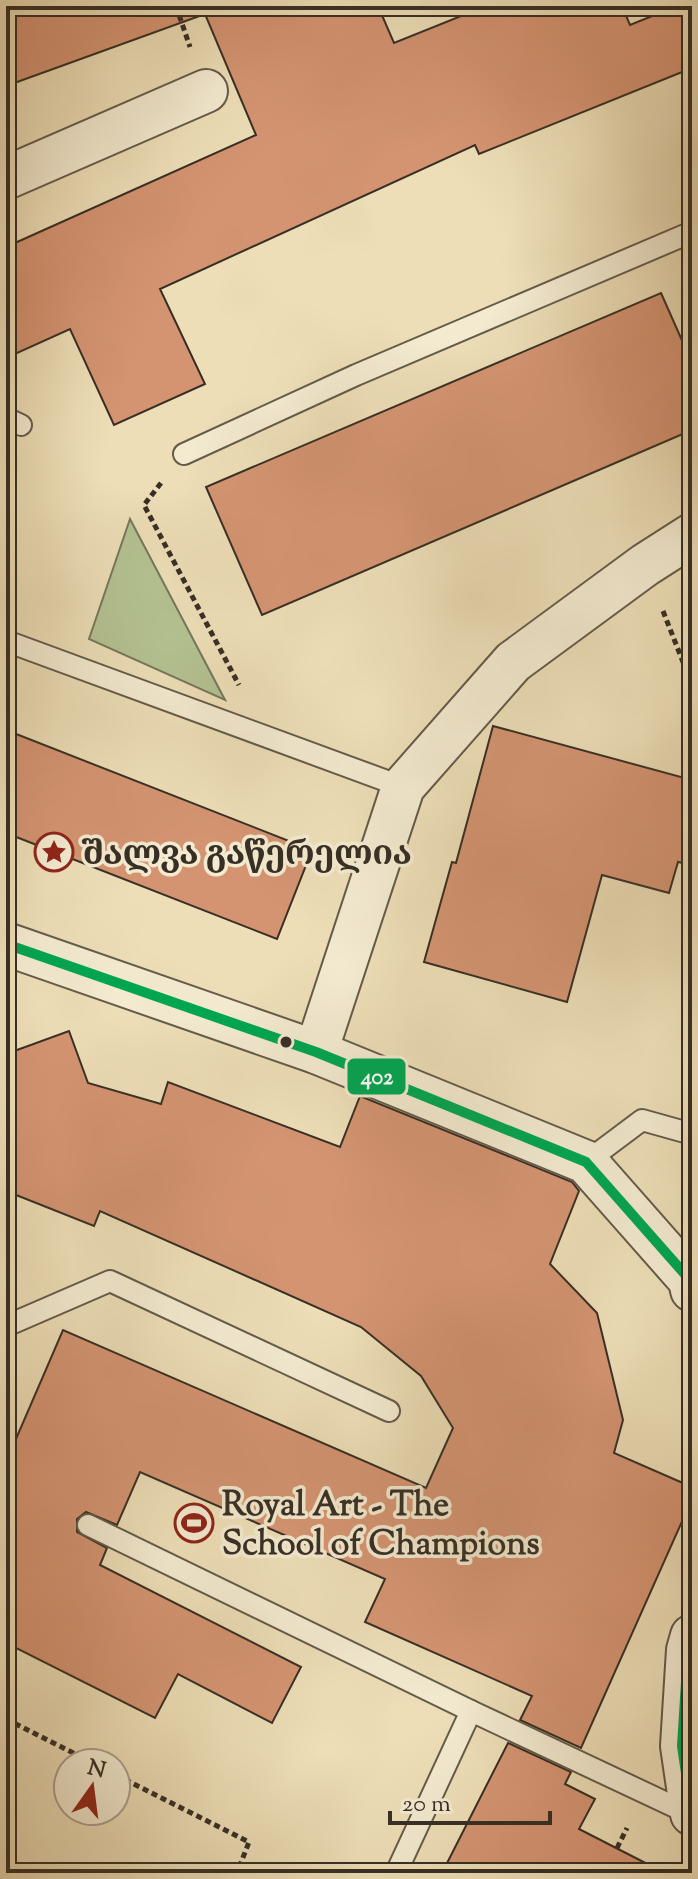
<svg xmlns="http://www.w3.org/2000/svg" width="698" height="1879" font-family="'Sorts Mill Goudy','Noto Serif Georgian',serif">
<style>
.green{fill:#b4c292;stroke:#76785c;stroke-width:2}
.building{fill:#d49472;stroke:#372f25;stroke-width:2}
.lines{fill:none;stroke-linecap:round;stroke-linejoin:round}
.lane-casing{stroke:#645b4a;stroke-width:24}
.street-casing{stroke:#645b4a;stroke-width:46}
.path{stroke:#372f25;stroke-width:5;stroke-dasharray:6 4;stroke-linecap:butt}
.lane{stroke:#f3ead0;stroke-width:20}
.street{stroke:#f3ead0;stroke-width:42}
.bus-1-casing{stroke:#f3ead0;stroke-width:16}
.bus-1{stroke:#00a651;stroke-width:10}
.bus-dot{fill:#372f25;stroke:#f3ead0;stroke-width:3}
.labels{text-anchor:middle;stroke-width:7;stroke-linejoin:round;paint-order:stroke}
.poi-label{font-size:34px;font-weight:bold;fill:#372f25;stroke:#f3ead0;text-anchor:start}
.line-badge{stroke:#f3ead0;stroke-width:3}
.badge-label{font-size:22px;text-anchor:middle;font-weight:bold;fill:#fff}
</style>
<rect width="100%" height="100%" fill="#eddeb7"/>
<filter id="stains"><feTurbulence type="fractalNoise" baseFrequency=".0025" numOctaves="4"/><feColorMatrix values="0 0 0 0 .2 0 0 0 0 .09 0 0 0 0 .02 0 0 0 .5 -.17"/></filter>
<radialGradient id="worn" r=".72"><stop offset=".6" stop-color="#630" stop-opacity="0"/><stop offset="1" stop-color="#630" stop-opacity=".3"/></radialGradient>
<polygon class="green" points="130,519 225,700 89,639"/>
<g class="building">
<polygon points="6,6 378,6 394,43 486,6 622,6 630,25 677,6 692,6 692,68 479,154 475,145 160,289 205,384 114,425 70,329 6,358 6,247 256,135 205,14 6,86"/>
<polygon points="661,293 692,363 692,430 262,615 206,487"/>
<polygon points="493,726 692,780 692,865 678,862 669,893 602,875 567,1002 424,962 452,862 456,863"/>
<polygon points="6,730 312,850 277,939 6,833"/>
<polygon points="69,1031 88,1083 161,1104 168,1082 340,1147 360,1096 572,1182 579,1191 550,1264 597,1313 623,1420 614,1453 692,1487 692,1499 581,1748 520,1720 532,1696 365,1622 385,1579 140,1472 117,1525 86,1512 77,1519 77,1532 107,1548 100,1565 301,1667 272,1723 178,1674 155,1718 6,1643 6,1462 63,1330 426,1488 453,1428 421,1376 361,1327 100,1211 94,1226 6,1191 6,1054"/>
<polygon points="508,1743 571,1772 565,1784 595,1799 579,1829 665,1873 442,1873"/>
</g>
<g class="lines">
<g class="lane-casing">
<g id="lane">
<polyline points="6,418 21,425"/>
<polyline points="184,454 356,375 692,232"/>
<polyline points="6,641 403,787"/>
<polyline points="586,1162 642,1120 692,1134"/>
<polyline points="6,1326 110,1281 389,1411"/>
<polyline points="88,1525 471,1711"/>
<polyline points="396,1873 471,1711 692,1815"/>
</g>
</g>
<g class="street-casing">
<g id="street">
<polyline points="6,178 206,91"/>
<polyline points="6,944 316,1052 586,1162 690,1280 692,1290"/>
<polyline points="316,1052 403,787 513,662 645,565 692,535"/>
<polyline points="692,1636 688,1650 682,1746 692,1814"/>
</g>
</g>
<g class="path">
<polyline points="176,6 190,47"/>
<polyline points="161,483 144,505 239,685"/>
<polyline points="663,611 692,685"/>
<polyline points="6,1719 93,1763"/>
<polyline points="116,1775 249,1842 237,1873"/>
<polyline points="617,1848 627,1828"/>
</g>
<use href="#lane" class="lane"/>
<use href="#street" class="street"/>
<g class="bus-1-casing">
<g id="bus-1">
<polyline points="6,944 316,1052 586,1162 690,1280 692,1290"/>
<polyline points="692,1636 688,1650 682,1746 692,1814"/>
</g>
</g>
<use href="#bus-1" class="bus-1"/>
</g>
<defs>
<g id="sight-ring" transform="scale(2)"><circle r="9.5" fill="#f3ead0" stroke="#8f2418" stroke-width="1.5"/><path d="M0-6L1.8-2.2L6-1.7L2.9 1.2L3.7 5.4L0 3.3L-3.7 5.4L-2.9 1.2L-6-1.7L-1.8-2.2Z" fill="#8f2418"/></g>
<g id="stadium-ring" transform="scale(2)"><circle r="9.5" fill="#f3ead0" stroke="#8f2418" stroke-width="1.5"/><path d="M0-5a6.5 5 0 1 0 0 10a6.5 5 0 1 0 0-10ZM-3.5-1.8h7v3.6h-7Z" fill="#8f2418"/></g>
</defs>
<g fill-rule="evenodd">
<use href="#sight-ring" x="54" y="852"/>
<use href="#stadium-ring" x="194" y="1523"/>
</g>
<circle class="bus-dot" cx="286" cy="1042" r="7"/>
<g class="labels">
<g class="poi-label">
<text x="82" y="864">შალვა გაწერელია</text>
<text x="222" y="1515">Royal Art - The<tspan x="222" dy="39">School of Champions</tspan></text>
</g>
</g>
<rect class="line-badge" x="346" y="1057" width="61" height="39" rx="8" fill="#00a651"/>
<g class="badge-label">
<text x="377" y="1084">402</text>
</g>
<rect width="698" height="1879" fill="none" stroke="#eddeb7" stroke-width="32"/>
<rect x="8" y="8" width="682" height="1863" fill="none" stroke="#372f25" stroke-width="4"/>
<rect x="16" y="16" width="666" height="1847" fill="none" stroke="#372f25" stroke-width="2"/>
<g transform="translate(92 1787) rotate(14)"><circle r="38" fill="#f3ead0" stroke="#a89f8c" stroke-width="2"/>
<path d="M0-6L14 30L0 20L-14 30Z" fill="#8f2418"/>
<text y="-12" font-size="22" font-weight="bold" text-anchor="middle" fill="#372f25">N</text>
</g>
<path d="M390 1811v12h160v-12" fill="none" stroke="#372f25" stroke-width="4"/>
<text x="402" y="1811" font-size="24" fill="#372f25" stroke="#f3ead0" stroke-width="6" paint-order="stroke">20 m</text>
<rect width="100%" height="100%" filter="url(#stains)"/>
<rect width="100%" height="100%" fill="url(#worn)"/>
</svg>
